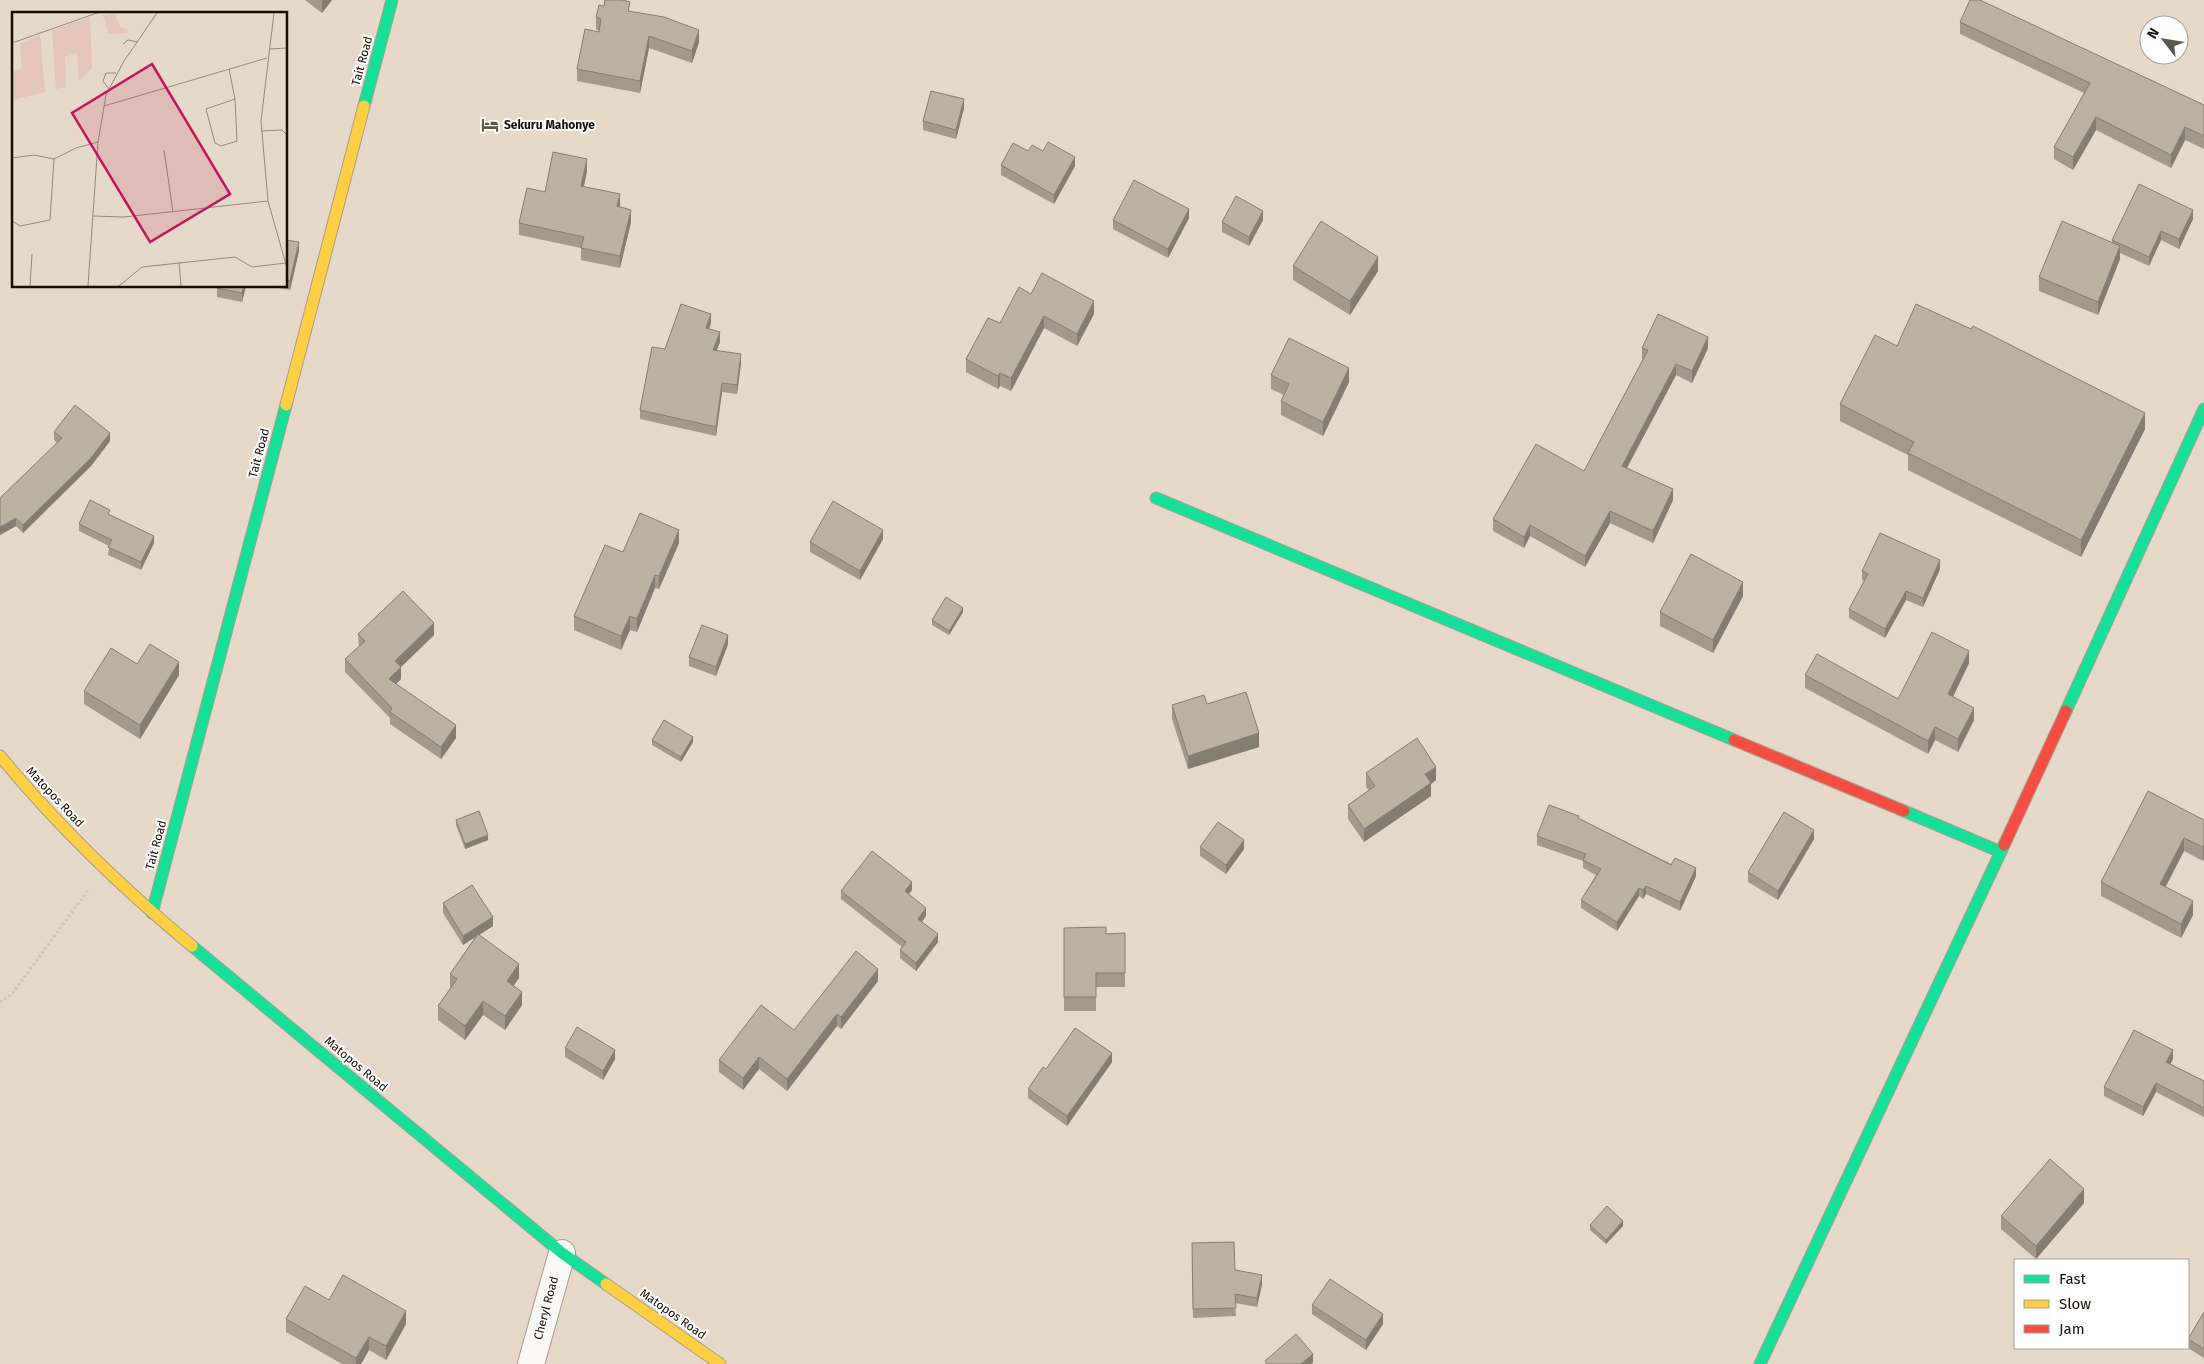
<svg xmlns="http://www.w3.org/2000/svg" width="2204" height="1364" font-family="'Fira Sans',sans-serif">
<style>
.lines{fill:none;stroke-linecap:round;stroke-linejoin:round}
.street-casing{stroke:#a89e92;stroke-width:28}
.fast-casing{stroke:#a89e92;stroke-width:13}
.slow-casing{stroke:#a89e92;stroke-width:13}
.jam-casing{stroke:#a89e92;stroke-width:13}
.path{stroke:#cbc7c2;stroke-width:3;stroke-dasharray:2.5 2.5;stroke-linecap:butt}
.street{stroke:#fbf9f7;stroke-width:26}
.fast{stroke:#16e098;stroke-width:11}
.slow{stroke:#ffcf43;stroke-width:11}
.jam{stroke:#f24e42;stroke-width:11}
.wall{fill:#a2998a}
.shaded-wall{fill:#847d71}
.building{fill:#bcb2a1;stroke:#847d71}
.labels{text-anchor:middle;stroke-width:4;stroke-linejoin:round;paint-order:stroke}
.street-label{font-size:12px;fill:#160e05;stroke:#fff}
.poi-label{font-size:12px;font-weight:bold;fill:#160e05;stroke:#fff;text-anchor:start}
.inset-road{fill:none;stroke:#93887b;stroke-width:1}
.view{fill:#c2185b;fill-opacity:0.15;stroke:#c2185b;stroke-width:2.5}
.inset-edge{fill:none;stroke:#160e05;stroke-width:2.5}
</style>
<rect width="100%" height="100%" fill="#e6d9c9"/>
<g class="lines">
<g class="street-casing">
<polyline id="street" points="531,1364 562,1253"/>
</g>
<g class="fast-casing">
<g id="fast">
<polyline points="364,106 392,0"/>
<polyline points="1156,498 1734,740"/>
<polyline points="2066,711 2204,409"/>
<polyline points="1904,811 2001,852"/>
<polyline points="152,913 286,405"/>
<polyline points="192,946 562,1253 606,1284"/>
<polyline points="1760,1364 2004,845"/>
</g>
</g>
<g class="slow-casing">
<g id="slow">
<polyline points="286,405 364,106"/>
<path d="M0 756C57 825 122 888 192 946"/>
<polyline points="606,1284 720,1364"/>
</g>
</g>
<g class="jam-casing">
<g id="jam">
<polyline points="1734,740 1904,811"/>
<polyline points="2004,845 2066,711"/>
</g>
</g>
<polyline class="path" points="0,1002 12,994 89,889"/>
<use href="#street" class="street"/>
<use href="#fast" class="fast"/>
<use href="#slow" class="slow"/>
<use href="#jam" class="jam"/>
</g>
<g class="wall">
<polygon points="305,0 332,0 322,13"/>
<polygon points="630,11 699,42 692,63 649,48 640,93 577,81 577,69 599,32 599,31 596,29 596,17"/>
<polygon points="1960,22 2204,105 2204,149 2185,140 2171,168 2096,130 2073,170 2054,159 2054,147 2084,93 1960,34"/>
<polygon points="964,108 956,139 923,130 923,121"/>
<polygon points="1028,151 1043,151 1075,166 1054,204 1001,175 1001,165"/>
<polygon points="587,171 584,186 620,207 631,222 620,268 581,260 581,248 519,235 519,223 545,192"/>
<polygon points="1189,218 1168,258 1113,229 1113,220"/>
<polygon points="2193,219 2179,249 2161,240 2149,266 2120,253 2120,259 2098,315 2039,291 2039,277 2112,242 2112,240"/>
<polygon points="1263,220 1249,246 1222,232 1222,222"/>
<polygon points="286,240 299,251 290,290 269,286 286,286"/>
<polygon points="1293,266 1378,271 1350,315 1293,280"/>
<polygon points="246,286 242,302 217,297 217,288"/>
<polygon points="1031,294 1094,314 1077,346 1044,328 1011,391 1000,386 998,389 966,372 966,359 1000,323"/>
<polygon points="711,323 709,329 720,342 716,351 741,363 737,394 722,392 716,436 640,419 640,410 665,349"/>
<polygon points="1897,346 2145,429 2081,557 1908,470 1908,455 1840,421 1840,404"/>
<polygon points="1642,348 1708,348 1692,383 1676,375 1627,468 1673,500 1653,543 1610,523 1585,567 1530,536 1524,548 1493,531 1493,519 1584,471 1643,359 1642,359"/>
<polygon points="1271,375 1349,382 1323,436 1281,415 1281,401 1284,395 1271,389"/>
<polygon points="54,432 110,441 91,466 23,533 16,526 0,535 57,443 54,440"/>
<polygon points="110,515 154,543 141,570 108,555 109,546 79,531 79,524"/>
<polygon points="883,539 860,580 810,552 810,542"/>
<polygon points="679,543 659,589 655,588 637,632 630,630 621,650 574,630 574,616"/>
<polygon points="1940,569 1923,607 1906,600 1885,638 1849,618 1849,609 1864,581 1862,580 1862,571"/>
<polygon points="1743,596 1713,653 1660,626 1660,612"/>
<polygon points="963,612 949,635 932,625 932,620"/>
<polygon points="358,634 434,635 401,667 401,679 396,684 456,738 441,759 390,724 390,718 345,672 345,659 359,647"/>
<polygon points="728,644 716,676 689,666 689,657"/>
<polygon points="1969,663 1953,697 1974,720 1958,752 1935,740 1928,754 1805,688 1805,675 1898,699"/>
<polygon points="137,664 179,675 140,739 84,704 84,691"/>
<polygon points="1207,704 1259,747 1188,769 1172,719 1172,705"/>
<polygon points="652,740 693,742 681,762 652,745"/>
<polygon points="1366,773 1436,780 1431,784 1431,796 1364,842 1348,819 1348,805 1369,790 1366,787"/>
<polygon points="1579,819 1696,876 1680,911 1646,894 1643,899 1639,896 1617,931 1581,908 1581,900 1596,875 1583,868 1583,861 1537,845 1537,836"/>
<polygon points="456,820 488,840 465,849 456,825"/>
<polygon points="2204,820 2204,858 2203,861 2184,851 2165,887 2193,915 2181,938 2101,896 2101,882"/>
<polygon points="1814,839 1778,900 1748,882 1748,872"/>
<polygon points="1200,847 1244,849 1226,874 1200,856"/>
<polygon points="912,890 908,894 926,916 922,922 938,942 916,971 900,958 900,950 902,947 841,899 841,891"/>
<polygon points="443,903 493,926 479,935 519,978 513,986 522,1005 505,1030 483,1015 465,1040 438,1020 438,1006 451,988 450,987 450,974 476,936 463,945 443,913"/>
<polygon points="1064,928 1106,934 1125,933 1125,987 1096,987 1096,1011 1064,1011"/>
<polygon points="878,981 841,1029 837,1026 787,1091 759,1069 743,1090 719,1072 719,1060 794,1030"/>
<polygon points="565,1048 615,1059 603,1080 565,1057"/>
<polygon points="2173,1059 2170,1064 2204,1081 2204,1117 2156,1092 2143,1116 2104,1096 2104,1087"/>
<polygon points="1112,1062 1067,1126 1028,1098 1028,1089 1046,1069"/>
<polygon points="2084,1203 2036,1259 2001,1229 2001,1216"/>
<polygon points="1590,1225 1623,1226 1606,1244 1590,1230"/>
<polygon points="1192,1243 1235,1270 1262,1284 1257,1307 1235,1303 1236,1316 1193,1318"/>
<polygon points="329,1300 406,1324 386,1360 369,1350 361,1364 342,1364 286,1332 286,1319"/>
<polygon points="1312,1305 1383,1324 1366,1350 1312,1314"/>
<polygon points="2204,1312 2204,1358 2188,1348 2188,1339"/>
</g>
<g class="shaded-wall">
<polygon points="322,0 332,0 322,13"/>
<polygon points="699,30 699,42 692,63 692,51"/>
<polygon points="649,36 649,48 640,93 640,81"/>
<polygon points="964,99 964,108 956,139 956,130"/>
<polygon points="2096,117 2096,130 2073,170 2073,157"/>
<polygon points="2185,127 2185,140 2171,168 2171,155"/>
<polygon points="1075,157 1075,166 1054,204 1054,195"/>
<polygon points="587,159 587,171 581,198 581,186"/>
<polygon points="620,194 620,206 617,218 617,206"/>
<polygon points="1189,209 1189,218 1168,258 1168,249"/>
<polygon points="631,210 631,222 620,268 620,256"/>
<polygon points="2193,210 2193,219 2179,249 2179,239"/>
<polygon points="1263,211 1263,220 1249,246 1249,237"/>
<polygon points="2161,231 2161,240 2149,266 2149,257"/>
<polygon points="299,242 299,251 290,290 290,281"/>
<polygon points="2120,246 2120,259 2098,315 2098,302"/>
<polygon points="1378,257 1378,271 1350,315 1350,301"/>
<polygon points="244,286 246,286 242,302 242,293"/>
<polygon points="1094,301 1094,314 1077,346 1077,334"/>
<polygon points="711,314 711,323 706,337 706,328"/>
<polygon points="1044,316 1044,328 1011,391 1011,378"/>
<polygon points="720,332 720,342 713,360 713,350"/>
<polygon points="1708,337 1708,348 1692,383 1692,371"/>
<polygon points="741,354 741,363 737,394 737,385"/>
<polygon points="1676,364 1676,375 1622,477 1622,466"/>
<polygon points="1349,368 1349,382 1323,436 1323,422"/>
<polygon points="1000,373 1000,386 998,389 998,376"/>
<polygon points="722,383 722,392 716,436 716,427"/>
<polygon points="2145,413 2145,429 2081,557 2081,540"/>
<polygon points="110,433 110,441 91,466 23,533 23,525"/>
<polygon points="1673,489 1673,500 1653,543 1653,531"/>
<polygon points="1610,511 1610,523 1585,567 1585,556"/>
<polygon points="16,518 16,526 0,535 0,527"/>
<polygon points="1530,525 1530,536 1524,548 1524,537"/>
<polygon points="679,530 679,543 659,589 659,576"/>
<polygon points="883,530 883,539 860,580 860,571"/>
<polygon points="154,536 154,543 141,570 141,562"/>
<polygon points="1940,560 1940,569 1923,607 1923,598"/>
<polygon points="655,575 655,588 637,632 637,619"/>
<polygon points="1743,582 1743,596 1713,653 1713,640"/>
<polygon points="1906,591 1906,600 1885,638 1885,629"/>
<polygon points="963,608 963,612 949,635 949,631"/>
<polygon points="630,616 630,630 621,650 621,636"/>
<polygon points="434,623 434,635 401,667 401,679 389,691 389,679 395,661"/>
<polygon points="728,635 728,644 716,676 716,667"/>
<polygon points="1969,651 1969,663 1948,707 1948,694"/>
<polygon points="179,662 179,675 140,739 140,725"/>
<polygon points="1974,708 1974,720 1958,752 1958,739"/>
<polygon points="456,725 456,738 441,759 441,747"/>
<polygon points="1935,727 1935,740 1928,754 1928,741"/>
<polygon points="1259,733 1259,747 1188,769 1188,756"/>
<polygon points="693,737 693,742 681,762 681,757"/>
<polygon points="1436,767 1436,780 1431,784 1431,796 1364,842 1364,829 1425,774"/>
<polygon points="1814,830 1814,839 1778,900 1778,891"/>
<polygon points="488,835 488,840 465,849 465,844"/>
<polygon points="2184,838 2184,851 2160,898 2160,884"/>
<polygon points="1244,840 1244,849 1226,874 1226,865"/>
<polygon points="2204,845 2204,858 2203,861 2203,847"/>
<polygon points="1696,868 1696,876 1680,911 1680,902"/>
<polygon points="912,882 912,890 905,899 905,891"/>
<polygon points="1646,886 1646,894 1643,899 1643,890"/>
<polygon points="1639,888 1639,896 1617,931 1617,922"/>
<polygon points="2193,901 2193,915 2181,938 2181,924"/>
<polygon points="926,908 926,916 918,926 918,919"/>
<polygon points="493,917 493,926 463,945 463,936"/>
<polygon points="938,934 938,942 916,971 916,963"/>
<polygon points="519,964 519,978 507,995 507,981"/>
<polygon points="878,969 878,981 841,1029 841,1017"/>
<polygon points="522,992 522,1005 505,1030 505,1016"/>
<polygon points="483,1001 483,1015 465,1040 465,1026"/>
<polygon points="837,1014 837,1026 787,1091 787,1079"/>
<polygon points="615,1050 615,1059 603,1080 603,1071"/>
<polygon points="2173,1050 2173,1059 2166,1072 2166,1062"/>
<polygon points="1112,1053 1112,1062 1067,1126 1067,1116"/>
<polygon points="759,1057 759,1069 743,1090 743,1078"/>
<polygon points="2156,1083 2156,1092 2143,1116 2143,1107"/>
<polygon points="2084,1189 2084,1203 2036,1259 2036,1246"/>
<polygon points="1623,1221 1623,1226 1606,1244 1606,1240"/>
<polygon points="1262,1275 1262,1284 1257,1307 1257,1298"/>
<polygon points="406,1311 406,1324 386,1360 386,1346"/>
<polygon points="1383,1314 1383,1324 1366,1350 1366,1340"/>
<polygon points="369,1337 369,1350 361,1364 356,1364 356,1358"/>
<polygon points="1313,1354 1313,1363 1311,1364 1301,1364"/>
</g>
<g class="building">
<polygon points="605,0 622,0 630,2 628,11 664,17 699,30 692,51 649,36 640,81 577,69 585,29 599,32 601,19 596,17 599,5 604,6"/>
<polygon points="1970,0 1980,0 2204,105 2204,136 2185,127 2171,155 2096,117 2073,157 2054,147 2090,83 1960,22"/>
<polygon points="931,91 964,99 956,130 923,121"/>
<polygon points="1048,142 1075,157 1054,195 1001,165 1013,143 1028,151 1032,145 1043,151"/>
<polygon points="553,152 587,159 581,186 620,194 617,206 631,210 620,256 581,248 584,237 519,223 527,188 545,192"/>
<polygon points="1134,180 1189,209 1168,249 1113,220"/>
<polygon points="2139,184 2193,210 2179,239 2161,231 2149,257 2112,240"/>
<polygon points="1236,196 1263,211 1249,237 1222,222"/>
<polygon points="1321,221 1378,257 1350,301 1293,266"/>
<polygon points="2062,221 2120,246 2098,302 2039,277"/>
<polygon points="286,240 299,242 290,281 286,280"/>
<polygon points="1042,273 1094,301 1077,334 1044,316 1011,378 1000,373 998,376 966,359 988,318 1000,323 1019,287 1031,294"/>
<polygon points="217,286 244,286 242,293 217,288"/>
<polygon points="681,304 711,314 706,328 720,332 713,350 741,354 737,385 722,383 716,427 640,410 652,347 665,349"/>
<polygon points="1916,304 1971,329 1973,326 2145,413 2081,540 1908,453 1914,442 1840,404 1875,335 1897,346"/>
<polygon points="1658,314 1708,337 1692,371 1676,364 1622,466 1673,489 1653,531 1610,511 1585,556 1530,525 1524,537 1493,519 1536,444 1584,471 1648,350 1642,348"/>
<polygon points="1289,338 1349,368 1323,422 1281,401 1289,384 1271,375"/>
<polygon points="75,405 110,433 91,458 23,525 16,518 0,527 0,498 62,438 54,432"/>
<polygon points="90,500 110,510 108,514 154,536 141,562 108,547 112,540 79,524"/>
<polygon points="833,501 883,530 860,571 810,542"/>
<polygon points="640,513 679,530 659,576 655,575 637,619 630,616 621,636 574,616 605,545 623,552"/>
<polygon points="1880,533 1940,560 1923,598 1906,591 1885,629 1849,609 1868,574 1862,571"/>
<polygon points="1691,554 1743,582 1713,640 1660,612"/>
<polygon points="403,591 434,623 395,661 401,667 389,679 456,725 441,747 390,712 392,708 345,659 365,641 358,634"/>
<polygon points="946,597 963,608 949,631 932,620"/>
<polygon points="702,625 728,635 716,667 689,657"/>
<polygon points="1932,632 1969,651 1948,694 1974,708 1958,739 1935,727 1928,741 1805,675 1817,654 1898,699"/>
<polygon points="150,644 179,662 140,725 84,691 111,648 137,664"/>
<polygon points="1246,692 1259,733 1188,756 1172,705 1204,695 1207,704"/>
<polygon points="664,720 693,737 681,757 652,740"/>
<polygon points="1417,738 1436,767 1425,774 1431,783 1364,829 1348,805 1375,786 1366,773"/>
<polygon points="2148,791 2204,820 2204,845 2203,847 2184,838 2160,884 2193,901 2181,924 2101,882"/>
<polygon points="1549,805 1579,816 1578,818 1671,865 1675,858 1696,868 1680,902 1646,886 1643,890 1639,888 1617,922 1581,900 1601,869 1583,860 1586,854 1537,836"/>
<polygon points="479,811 488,835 465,844 456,820"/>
<polygon points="1784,812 1814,830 1778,891 1748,872"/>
<polygon points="1218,822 1244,840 1226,865 1200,847"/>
<polygon points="872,851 912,882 905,891 926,908 918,919 938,934 916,963 900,950 906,942 841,891"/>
<polygon points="472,885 493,917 463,936 443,903"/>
<polygon points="1106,927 1106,934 1125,933 1125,973 1096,973 1096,997 1064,997 1064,928"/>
<polygon points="478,934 519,964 507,981 522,992 505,1016 483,1001 465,1026 438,1006 457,979 450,974"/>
<polygon points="856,951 878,969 841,1017 837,1014 787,1079 759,1057 743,1078 719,1060 761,1005 794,1030"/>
<polygon points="577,1027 615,1050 603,1071 565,1048"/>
<polygon points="1075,1028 1112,1053 1067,1116 1028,1089 1043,1067 1046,1069"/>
<polygon points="2134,1030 2173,1050 2166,1062 2204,1081 2204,1108 2156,1083 2143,1107 2104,1087"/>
<polygon points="2050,1159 2084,1189 2036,1246 2001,1216"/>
<polygon points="1607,1206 1623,1221 1606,1240 1590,1225"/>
<polygon points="1234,1242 1235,1270 1262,1275 1257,1298 1235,1294 1236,1308 1193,1309 1192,1243"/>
<polygon points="343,1275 406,1311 386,1346 369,1337 356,1358 286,1319 305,1286 329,1300"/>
<polygon points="1330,1279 1383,1314 1366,1340 1312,1305"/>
<polygon points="2204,1312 2204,1349 2188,1339"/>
<polygon points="1296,1334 1313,1354 1301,1364 1267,1364 1265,1361"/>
</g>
<defs>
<g id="hotel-bare" transform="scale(1.35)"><path d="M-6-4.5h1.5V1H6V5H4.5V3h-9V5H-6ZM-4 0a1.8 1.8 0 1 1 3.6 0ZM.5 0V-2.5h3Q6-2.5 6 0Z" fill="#5f554a" stroke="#fff" stroke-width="2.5" paint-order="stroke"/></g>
</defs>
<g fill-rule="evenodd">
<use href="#hotel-bare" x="490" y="125"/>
</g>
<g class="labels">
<g class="street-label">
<text transform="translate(362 61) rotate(-75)" y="4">Tait Road</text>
<text transform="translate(259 453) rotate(-75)" y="4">Tait Road</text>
<text transform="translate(55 797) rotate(47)" y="4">Matopos Road</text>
<text transform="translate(156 845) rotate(-75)" y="4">Tait Road</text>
<text transform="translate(356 1064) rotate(40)" y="4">Matopos Road</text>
<text transform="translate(546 1308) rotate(-75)" y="4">Cheryl Road</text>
<text transform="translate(673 1314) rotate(35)" y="4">Matopos Road</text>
</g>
<g class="poi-label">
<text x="504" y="129">Sekuru Mahonye</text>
</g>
</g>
<g transform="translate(12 12)">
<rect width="275" height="275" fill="#e6d9c9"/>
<path d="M103 1 108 15 116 18 115 21 96 22 91 3ZM78 5 80 56 67 69 65 41 53 45 54 75 44 77 40 18ZM28 23 33 80 0 88V60L10 57 8 32Z" fill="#e4c6ba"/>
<path class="inset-road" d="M262 1 249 109 256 189 275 256M0 31 85 1M111 32 116 28 126 30M257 37 275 36M217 57 223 87 225 129 209 134 203 131 194 97 223 87M97 77 91 69 94 61H104M92 94 255 46M249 119 270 118 275 123M152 138 161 200M0 146 22 143 42 147 64 136 86 130M81 204 112 205 256 189M0 209 8 214 38 208 42 147M167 251 169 274M18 274 20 242M76 274 86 130 94 83 112 49 145 1M107 274 130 255 223 245 240 255 274 251"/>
<path class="view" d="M140 52 218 182 138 230 60 101Z"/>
<rect width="275" height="275" class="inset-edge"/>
</g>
<rect x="2014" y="1259" width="175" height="90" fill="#ffffff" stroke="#a29f9b"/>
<rect x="2024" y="1275" width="25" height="8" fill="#16e098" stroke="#a29f9b"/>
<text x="2059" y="1284" font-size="15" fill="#160e05">Fast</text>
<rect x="2024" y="1300" width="25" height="8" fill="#ffcf43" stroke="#a29f9b"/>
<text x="2059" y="1309" font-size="15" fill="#160e05">Slow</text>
<rect x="2024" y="1325" width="25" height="8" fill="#f24e42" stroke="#a29f9b"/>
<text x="2059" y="1334" font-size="15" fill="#160e05">Jam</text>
<g transform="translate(2164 40) rotate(301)"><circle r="24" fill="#ffffff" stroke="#a29f9b"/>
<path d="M0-4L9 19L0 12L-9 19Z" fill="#5f554a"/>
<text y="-8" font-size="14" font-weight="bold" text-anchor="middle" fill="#160e05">N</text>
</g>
</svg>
